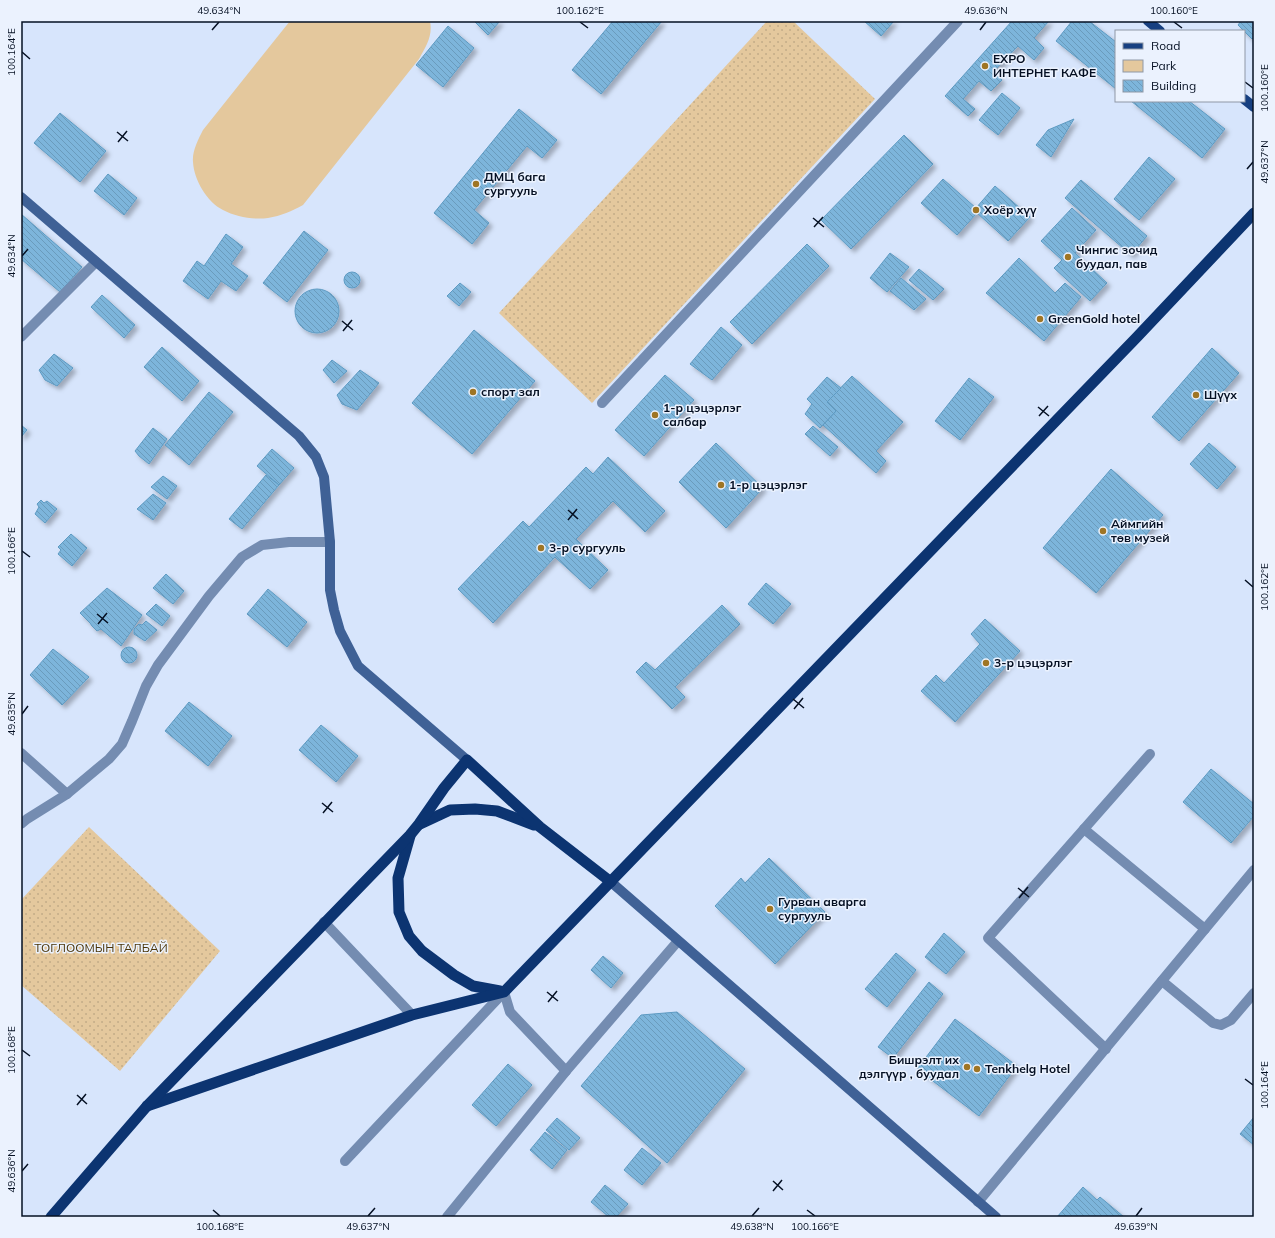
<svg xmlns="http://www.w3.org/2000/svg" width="1275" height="1238" font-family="Mulish,sans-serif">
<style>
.green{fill:url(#green-dots)}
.pitch{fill:#e4c89d}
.building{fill:url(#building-back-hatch);stroke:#5d9ac2;filter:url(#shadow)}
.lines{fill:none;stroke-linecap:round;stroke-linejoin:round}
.service{stroke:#748cb1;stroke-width:10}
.minor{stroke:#748cb1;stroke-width:10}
.secondary{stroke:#3f6196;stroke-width:10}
.primary{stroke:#174081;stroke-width:10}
.trunk{stroke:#0c3471;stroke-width:11}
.ticks{fill:none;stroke:#051023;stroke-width:1.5}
.poi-dot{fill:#9f7524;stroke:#ebf2fe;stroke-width:1.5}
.labels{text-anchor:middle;stroke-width:3;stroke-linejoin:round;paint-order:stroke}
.poi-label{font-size:12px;font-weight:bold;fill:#051023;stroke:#ebf2fe;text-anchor:start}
.park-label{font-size:12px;fill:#4b3407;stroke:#ebf2fe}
.neatline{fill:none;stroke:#051023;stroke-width:1.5}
.ticks-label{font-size:10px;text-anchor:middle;fill:#051023}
</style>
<defs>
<pattern id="green-dots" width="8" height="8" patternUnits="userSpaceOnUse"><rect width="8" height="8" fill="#e4c89d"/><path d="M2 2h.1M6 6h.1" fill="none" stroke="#c2ab87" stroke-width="1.8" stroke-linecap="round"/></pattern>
<pattern id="building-back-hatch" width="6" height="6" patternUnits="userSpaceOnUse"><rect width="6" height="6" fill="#7db5db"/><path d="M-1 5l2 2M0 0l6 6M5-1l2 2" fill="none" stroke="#6b9bbc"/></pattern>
<filter id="shadow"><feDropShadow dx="3.5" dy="3.5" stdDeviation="2" flood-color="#0004"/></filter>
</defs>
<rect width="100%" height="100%" fill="#d7e5fc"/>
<g class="green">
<polygon points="767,21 793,21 875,99 592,403 499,313"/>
<polygon points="89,827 220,951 120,1071 21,985 21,900"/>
</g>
<path class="pitch" d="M290 21H430C433 36 426 46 419 59L303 205C292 211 281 216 268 218 254 220 236 217 223 210 207 202 194 180 193 162 192 151 198 140 203 130Z"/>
<g class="building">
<polygon points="474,21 500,21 488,35"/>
<polygon points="613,21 662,21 601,94 572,70"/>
<polygon points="864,21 894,21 881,36"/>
<polygon points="1012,21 1049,21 1034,38 1044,48 1034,60 1018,46 993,72 1002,80 991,91 979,81 963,99 975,109 968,116 945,96"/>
<polygon points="1072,21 1089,21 1116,42 1116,89 1056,41"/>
<polygon points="1241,21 1254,21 1254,37 1252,39 1238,25"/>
<polygon points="448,26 474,48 443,87 416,65"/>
<polygon points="1002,93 1020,108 998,135 979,120"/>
<polygon points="1131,101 1189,101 1225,129 1202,158"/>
<polygon points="519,109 557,140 542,158 527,146 474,210 489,223 472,244 434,213"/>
<polygon points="60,113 106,151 80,182 34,143"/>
<polygon points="1074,119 1051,157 1036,145 1048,130"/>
<polygon points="904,135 933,164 851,249 821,220"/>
<polygon points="1149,157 1175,179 1139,220 1114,199"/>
<polygon points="108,174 137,198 124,215 94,191"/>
<polygon points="943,179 976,208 995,186 1030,217 1008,241 977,213 957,235 921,203"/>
<polygon points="1081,180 1147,236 1131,255 1065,198"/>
<polygon points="1072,208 1096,230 1075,253 1107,283 1090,301 1054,268 1062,260 1041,241"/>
<polygon points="21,214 82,267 60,292 21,259"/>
<polygon points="304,231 328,250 287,302 263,283"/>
<polygon points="226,234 243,247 231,264 248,276 236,291 221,281 208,299 183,281 197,261 204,266"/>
<polygon points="807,244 829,266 752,344 730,322"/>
<polygon points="890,253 909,267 887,292 870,278"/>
<polygon points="1019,258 1055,293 1065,283 1081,297 1044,341 986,293"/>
<polygon points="919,269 944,289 933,300 909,280"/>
<circle cx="352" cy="280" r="8"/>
<polygon points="901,278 926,299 914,310 890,291"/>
<polygon points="460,283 471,292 459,306 447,296"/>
<circle cx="317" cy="311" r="22"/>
<polygon points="102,295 135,325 124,338 91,307"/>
<polygon points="721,327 742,345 712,380 690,364"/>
<polygon points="474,330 535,381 472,454 412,403"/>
<polygon points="162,347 199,381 182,401 144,367"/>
<polygon points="1212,348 1239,373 1179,441 1152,417"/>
<polygon points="54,354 73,368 57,386 45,380 39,370"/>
<polygon points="332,360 347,371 334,383 323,370"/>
<polygon points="360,370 379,383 357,410 342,404 337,395"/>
<polygon points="665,375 694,400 644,456 615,430"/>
<polygon points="852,376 903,422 876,451 886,461 876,473 823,425 836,411 827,402"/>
<polygon points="827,377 841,388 827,402 836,411 820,428 805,414 812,404 807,399"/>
<polygon points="969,378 994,397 960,440 935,421"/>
<polygon points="209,392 233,412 189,465 165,445"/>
<polygon points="21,425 27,430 21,437"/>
<polygon points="813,426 838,447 830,456 805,434"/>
<polygon points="153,428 167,439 149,464 139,456 135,451"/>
<polygon points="716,443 763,488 726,528 679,482"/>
<polygon points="1209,443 1236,467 1217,489 1190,464"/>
<polygon points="272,449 294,468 279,485 257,466"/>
<polygon points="608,457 665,511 645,532 613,501 576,539 608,570 590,589 555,557 493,623 458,589 523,521 529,527 586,467 593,474"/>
<polygon points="1111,469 1163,515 1096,593 1043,548"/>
<polygon points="266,475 279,485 242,529 229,519"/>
<polygon points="163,476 177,486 167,499 151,487"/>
<polygon points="153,494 166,503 153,520 137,509"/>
<polygon points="41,500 44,503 47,501 57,509 45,523 35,514 39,507 37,504"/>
<polygon points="71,534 87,548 72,566 58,554 61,550 58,547"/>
<polygon points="166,574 184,591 173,604 153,588"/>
<polygon points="766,583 791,604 773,624 748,604"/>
<polygon points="107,588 142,615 121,646 101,629 97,631 92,626 90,623 80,613"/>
<polygon points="268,589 307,622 287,647 247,614"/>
<polygon points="156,604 170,616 162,626 146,614"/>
<polygon points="722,605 740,624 675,687 685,697 672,709 636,672 646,662 655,670"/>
<polygon points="985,619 1020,651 955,722 921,691 936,675 944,683 980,644 971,634"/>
<polygon points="146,621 157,630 145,641 134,634 134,629 139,624 142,625"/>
<circle cx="129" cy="655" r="8"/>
<polygon points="53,649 89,677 62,705 30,675"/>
<polygon points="189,702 232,736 208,766 165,731"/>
<polygon points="321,725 358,756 336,782 299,750"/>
<polygon points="1211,769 1254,804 1254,816 1231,843 1183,802"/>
<polygon points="769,858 825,912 775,964 715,906 741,878 745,883"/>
<polygon points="944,933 965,952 946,974 925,957"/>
<polygon points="896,953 916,970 887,1007 865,989"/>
<polygon points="603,956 623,973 611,988 591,970"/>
<polygon points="929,982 943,994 893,1058 878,1047"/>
<polygon points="677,1012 745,1069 667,1163 581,1086 641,1015"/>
<polygon points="955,1019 1017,1066 979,1116 917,1069"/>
<polygon points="508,1064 532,1085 496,1126 472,1105"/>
<polygon points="1254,1117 1254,1145 1240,1134"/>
<polygon points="557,1118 580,1138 569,1150 546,1130"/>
<polygon points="545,1132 567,1150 552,1169 530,1150"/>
<polygon points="642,1148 661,1163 642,1185 624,1170"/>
<polygon points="605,1185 628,1204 616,1217 609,1217 591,1202"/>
<polygon points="1083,1187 1097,1200 1100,1197 1124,1217 1057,1217"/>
</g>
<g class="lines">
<g class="service">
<polyline points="602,403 958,21"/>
<polyline points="1084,829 1205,929"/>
<polyline points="324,922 412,1015"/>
<polyline points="1162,981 1213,1023 1221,1025 1231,1020 1254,993"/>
<polyline points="345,1161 504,992"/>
</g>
<g class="minor">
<polyline points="21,337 96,262"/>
<polyline points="21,753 67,794"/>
<polyline points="21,824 27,819 67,794 109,759 122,744 132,721 146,686 158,665 209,596 242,557 262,545 289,542 330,542"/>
<polyline points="504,992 510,1012 566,1071"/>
<polyline points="1106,1049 988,938 1150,754"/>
<polyline points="978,1202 1254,870"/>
<polyline points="447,1217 566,1071 678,941"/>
</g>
<g class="secondary">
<polyline points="21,197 299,436 316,457 324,477 330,542 330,590 334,610 340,631 358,666 467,760"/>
<polyline points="611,882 996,1217"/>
</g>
<g class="primary">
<polyline points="1148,21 1160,31"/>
<polyline points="1244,99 1254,107"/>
</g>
<g class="trunk">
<polyline points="420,824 450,810 475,809 497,811 534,825"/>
<polyline points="410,836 398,878 399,912 409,936 422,951 454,975 473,986 500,991"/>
<polyline points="147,1106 412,1015 504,992 1137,337 1254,213"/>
<polyline points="51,1217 147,1106 410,835 419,824 444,788 467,760 540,827 611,882"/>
</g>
</g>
<path class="ticks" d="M580 22 588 28M1174 22 1182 28M212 30 219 22M980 30 986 22M22 52 30 59M1245 82 1253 88M117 132 128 141M118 142 127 131M1247 169 1253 162M813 218 824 227M814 227 823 217M22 256 28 249M342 321 353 330M343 331 352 320M1038 407 1049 416M1039 416 1048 406M568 510 578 519M568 520 577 509M22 551 30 557M1245 580 1253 587M97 614 108 623M98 624 107 613M793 699 804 708M794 709 803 698M22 714 28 706M322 803 333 812M323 813 332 802M1018 888 1029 897M1019 898 1028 887M547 992 558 1001M548 1002 557 991M22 1050 30 1056M1245 1079 1253 1085M77 1095 87 1104M77 1105 86 1094M22 1171 28 1164M773 1181 783 1190M773 1191 782 1180M213 1210 220 1216M807 1210 815 1216M368 1216 375 1208M752 1216 759 1208M1136 1216 1142 1208"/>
<g class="poi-dot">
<circle cx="985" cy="66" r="4"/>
<circle cx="476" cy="184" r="4"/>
<circle cx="976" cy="210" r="4"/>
<circle cx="1068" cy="257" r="4"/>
<circle cx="1040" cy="319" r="4"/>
<circle cx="473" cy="392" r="4"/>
<circle cx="1196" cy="395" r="4"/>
<circle cx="655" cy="415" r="4"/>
<circle cx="721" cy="485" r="4"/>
<circle cx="1103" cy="531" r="4"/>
<circle cx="541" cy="548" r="4"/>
<circle cx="986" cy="663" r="4"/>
<circle cx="770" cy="909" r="4"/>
<circle cx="967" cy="1067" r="4"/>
<circle cx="977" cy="1069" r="4"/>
</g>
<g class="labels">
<g class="poi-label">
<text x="993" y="63">EXPO<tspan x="993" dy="14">ИНТЕРНЕТ КАФЕ</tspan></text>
<text x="484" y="181">ДМЦ бага<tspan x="484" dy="14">сургууль</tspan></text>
<text x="984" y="214">Хоёр хүү</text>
<text x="1076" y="254">Чингис зочид<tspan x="1076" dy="14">буудал, пав</tspan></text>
<text x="1048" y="323">GreenGold hotel</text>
<text x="481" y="396">спорт зал</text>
<text x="1204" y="399">Шүүх</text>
<text x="663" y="412">1-р цэцэрлэг<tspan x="663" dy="14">салбар</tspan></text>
<text x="729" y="489">1-р цэцэрлэг</text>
<text x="1111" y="528">Аймгийн<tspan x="1111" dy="14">төв музей</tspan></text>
<text x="549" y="552">3-р сургууль</text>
<text x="994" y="667">3-р цэцэрлэг</text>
<text x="778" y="906">Гурван аварга<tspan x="778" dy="14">сургууль</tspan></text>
<text x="959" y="1064" text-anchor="end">Бишрэлт их<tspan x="959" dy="14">дэлгүүр , буудал</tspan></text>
<text x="985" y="1073">Tenkhelg Hotel</text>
</g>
<g class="park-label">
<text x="101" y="952">ТОГЛООМЫН ТАЛБАЙ</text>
</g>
</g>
<rect width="1275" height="1238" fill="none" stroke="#ebf2fe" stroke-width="44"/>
<rect x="1115" y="30" width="130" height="72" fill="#ebf2fe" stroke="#8f98a6"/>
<rect x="1123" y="43" width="20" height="6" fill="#174081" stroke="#8f98a6"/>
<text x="1151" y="50" font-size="12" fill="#051023">Road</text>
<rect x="1123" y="60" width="20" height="12" fill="#e4c89d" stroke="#8f98a6"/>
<text x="1151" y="70" font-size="12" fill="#051023">Park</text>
<rect x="1123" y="80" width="20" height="12" fill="url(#building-back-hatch)" stroke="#8f98a6"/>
<text x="1151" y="90" font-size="12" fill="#051023">Building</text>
<rect x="22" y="22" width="1231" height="1194" class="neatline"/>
<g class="ticks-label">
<text x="219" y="14">49.634°N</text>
<text x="580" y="14">100.162°E</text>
<text x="986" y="14">49.636°N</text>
<text x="1174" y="14">100.160°E</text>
<text transform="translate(11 52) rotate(-90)" y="4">100.164°E</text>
<text transform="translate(1264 88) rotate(-90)" y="4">100.160°E</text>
<text transform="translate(1264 162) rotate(-90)" y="4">49.637°N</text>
<text transform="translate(11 256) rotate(-90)" y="4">49.634°N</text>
<text transform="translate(11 551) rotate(-90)" y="4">100.166°E</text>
<text transform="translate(1264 587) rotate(-90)" y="4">100.162°E</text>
<text transform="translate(11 714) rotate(-90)" y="4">49.635°N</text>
<text transform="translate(11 1050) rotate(-90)" y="4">100.168°E</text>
<text transform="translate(1264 1085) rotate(-90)" y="4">100.164°E</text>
<text transform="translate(11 1171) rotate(-90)" y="4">49.636°N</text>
<text x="220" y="1230">100.168°E</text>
<text x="368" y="1230">49.637°N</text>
<text x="752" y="1230">49.638°N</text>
<text x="815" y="1230">100.166°E</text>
<text x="1136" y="1230">49.639°N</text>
</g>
</svg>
